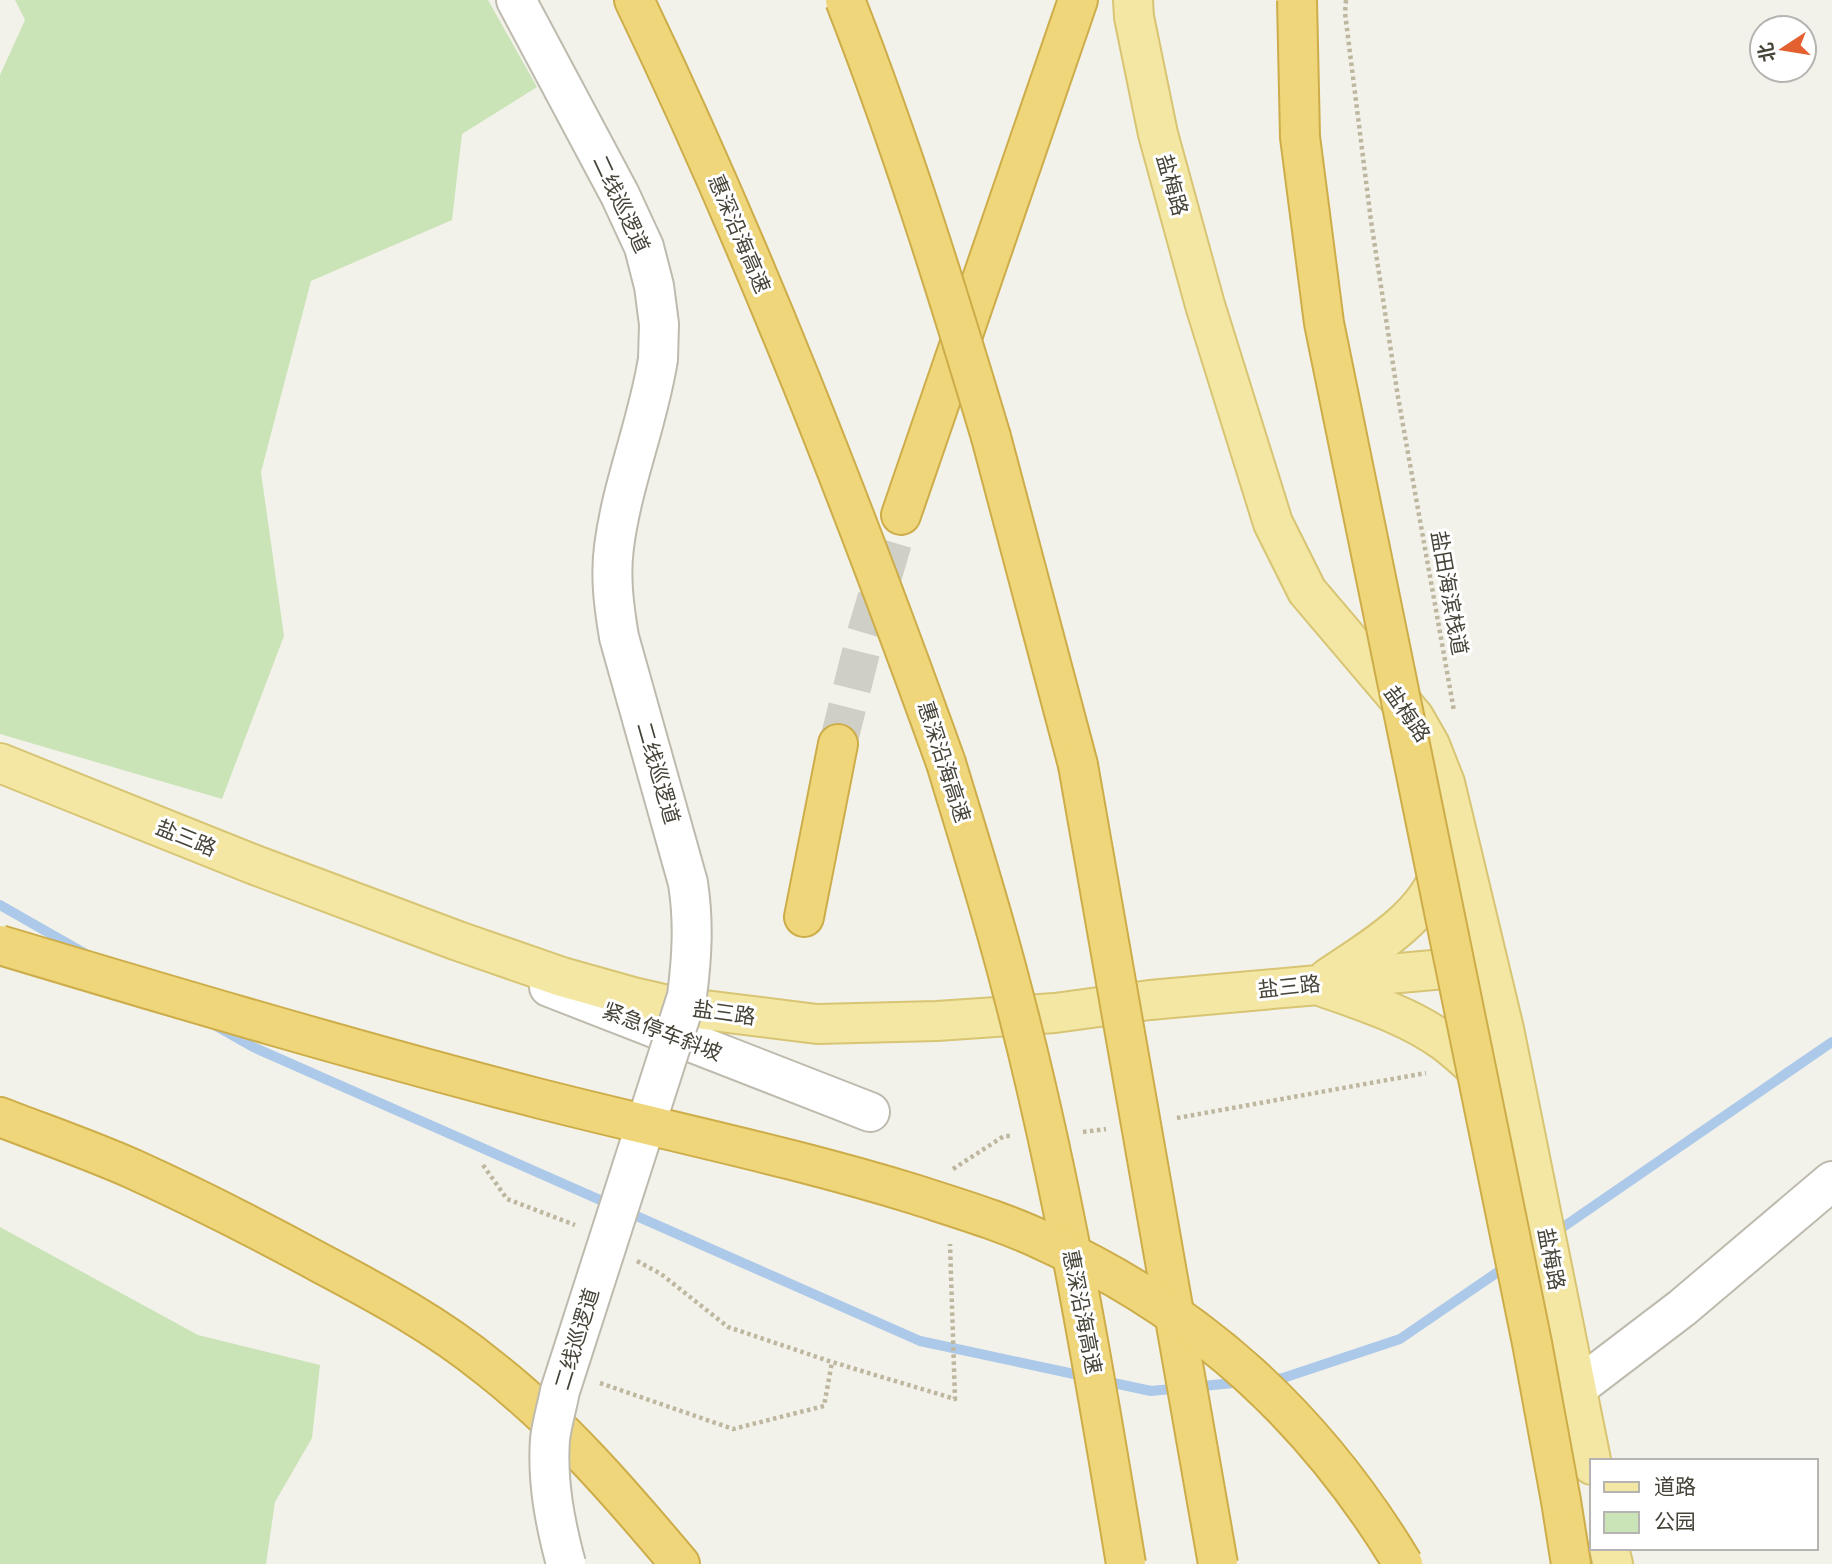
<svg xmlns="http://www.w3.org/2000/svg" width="1832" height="1564" font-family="Jost,'Noto Sans SC',sans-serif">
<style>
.green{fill:#cae3b7}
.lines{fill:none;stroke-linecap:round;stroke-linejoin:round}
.stream{stroke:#adc9e9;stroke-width:10}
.highway-tunnel{stroke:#d0cfc7;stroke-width:38;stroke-dasharray:38 19;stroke-linecap:butt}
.minor-casing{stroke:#bebaae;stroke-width:42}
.major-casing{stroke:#d7c574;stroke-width:42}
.highway-casing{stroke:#cdad4a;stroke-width:42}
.path{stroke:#beb7a0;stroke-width:4.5;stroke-dasharray:3.5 3.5;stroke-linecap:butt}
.minor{stroke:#fff;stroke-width:38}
.major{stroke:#f4e6a3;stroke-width:38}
.highway{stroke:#efd67a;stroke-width:38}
.minor-bridge-casing{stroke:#bebaae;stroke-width:42;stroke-linecap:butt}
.highway-bridge-casing{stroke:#cdad4a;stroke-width:42;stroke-linecap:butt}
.minor-bridge{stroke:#fff;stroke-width:38}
.highway-bridge{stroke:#efd67a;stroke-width:38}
.labels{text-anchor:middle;stroke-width:6;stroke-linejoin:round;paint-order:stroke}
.street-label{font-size:21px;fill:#464339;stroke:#fff}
</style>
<rect width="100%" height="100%" fill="#f3f2ea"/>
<g class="green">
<polygon points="15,0 488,0 537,87 462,134 452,220 311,281 261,472 284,636 222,799 0,734 0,75 25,20"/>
<polygon points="0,1227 198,1335 320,1365 312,1438 275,1502 266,1564 0,1564"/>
</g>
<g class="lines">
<g class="stream">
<polyline points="0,905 86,954"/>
<polyline points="216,1026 253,1047 920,1341 1088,1377"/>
<polyline points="1553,1234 1832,1042"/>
<polyline points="1267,1380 1283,1378 1400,1339 1508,1265"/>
<polyline points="1104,1381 1151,1391 1244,1382"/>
</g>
<polyline class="highway-tunnel" points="838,744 864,640 901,515"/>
<g class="minor-casing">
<g id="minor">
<polyline points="516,0 620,195 644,247 654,286 659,324 658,359"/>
<polyline points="549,987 870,1112"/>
<polyline points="1577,1388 1682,1308 1832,1181"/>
</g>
</g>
<g class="major-casing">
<g id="major">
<polyline points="1133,0 1134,17 1158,134 1205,305 1273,523 1307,591 1414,717 1430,745 1445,783 1504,1029 1592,1465"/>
<polyline points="0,763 255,865 458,941 562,977 633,997 672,1006 817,1024 937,1021 1055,1013 1150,1000 1318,985 1367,976 1488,965"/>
<path d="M1328 978C1372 948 1436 913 1445 855"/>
<path d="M1320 986C1362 1001 1408 1015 1445 1042 1461 1054 1476 1069 1491 1082"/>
<polyline points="1609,1548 1613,1564"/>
</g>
</g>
<g class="highway-casing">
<g id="highway">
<path d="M634 0C753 248 853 505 946 763"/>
<polyline points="991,437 1078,765"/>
<polyline points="901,515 1078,0"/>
<polyline points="804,917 838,744"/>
<path d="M0 1117C44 1134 90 1150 133 1169 197 1198 260 1230 322 1264 379 1294 438 1326 488 1367 560 1423 621 1494 680 1564"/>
<polyline points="1561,1501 1571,1564"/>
</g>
</g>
<g class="path">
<polyline points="1346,0 1345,13 1371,221 1398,397 1454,711"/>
<polyline points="1177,1118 1426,1073"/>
<polyline points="1083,1132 1106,1129"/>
<polyline points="483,1165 507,1199 575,1225"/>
<polyline points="953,1169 1004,1136 1012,1136"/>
<polyline points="637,1261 661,1274 728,1327 832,1362 955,1399 950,1244"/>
<polyline points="600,1383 733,1429 824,1406 832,1362"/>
</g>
<use href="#minor" class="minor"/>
<use href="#major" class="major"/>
<use href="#highway" class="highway"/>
<g class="minor-bridge-casing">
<path id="minor-bridge" d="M566 1564C555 1523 547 1482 550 1439 552 1423 557 1407 560 1391L687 996C692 957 694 922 688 883L619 637C614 607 610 577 614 547 622 483 648 423 658 359"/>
</g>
<g class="highway-bridge-casing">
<g id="highway-bridge">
<path d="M845 0C901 143 947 290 991 437"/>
<polyline points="1297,0 1300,137 1324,323 1532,1343 1561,1501"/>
<path d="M946 763C968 836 991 908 1010 982 1061 1173 1094 1369 1126 1564"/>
<polyline points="1078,765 1218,1564"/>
<path d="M0 945C180 999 359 1052 541 1099 667 1131 794 1157 917 1195 960 1209 1004 1222 1044 1241 1200 1312 1315 1418 1403 1564"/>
</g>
</g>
<use href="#minor-bridge" class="minor-bridge"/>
<use href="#highway-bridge" class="highway-bridge"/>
</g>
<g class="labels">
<g class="street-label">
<text transform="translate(1172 185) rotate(74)" y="7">盐梅路</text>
<text transform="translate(621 204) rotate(65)" y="7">二线巡逻道</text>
<text transform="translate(739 234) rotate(67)" y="7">惠深沿海高速</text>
<text transform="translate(1449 593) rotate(80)" y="7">盐田海滨栈道</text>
<text transform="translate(1407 714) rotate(55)" y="7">盐梅路</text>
<text transform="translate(944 762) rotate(72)" y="7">惠深沿海高速</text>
<text transform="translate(658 773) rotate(74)" y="7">二线巡逻道</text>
<text transform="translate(186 838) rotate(22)" y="7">盐三路</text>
<text transform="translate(1289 987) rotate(-6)" y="7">盐三路</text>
<text transform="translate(724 1013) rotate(8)" y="7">盐三路</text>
<text transform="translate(662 1032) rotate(21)" y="7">紧急停车斜坡</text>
<text transform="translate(1551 1259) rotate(79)" y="7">盐梅路</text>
<text transform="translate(1082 1312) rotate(79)" y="7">惠深沿海高速</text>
<text transform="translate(577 1339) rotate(-73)" y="7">二线巡逻道</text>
</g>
</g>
<rect x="1590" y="1459" width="228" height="91" fill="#ffffff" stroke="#b5b4b0" stroke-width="2"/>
<rect x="1604" y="1482" width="35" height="10" fill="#f4e6a3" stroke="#b5b4b0" stroke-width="2"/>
<text x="1654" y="1494" font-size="21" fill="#464339">道路</text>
<rect x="1604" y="1512" width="35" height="21" fill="#cae3b7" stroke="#b5b4b0" stroke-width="2"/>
<text x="1654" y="1529" font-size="21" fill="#464339">公园</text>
<g transform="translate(1783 49) rotate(258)"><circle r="33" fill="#ffffff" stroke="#b5b4b0" stroke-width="2"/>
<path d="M0-5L12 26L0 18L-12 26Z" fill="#e36131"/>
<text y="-10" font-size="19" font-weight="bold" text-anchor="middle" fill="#464339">北</text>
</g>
</svg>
